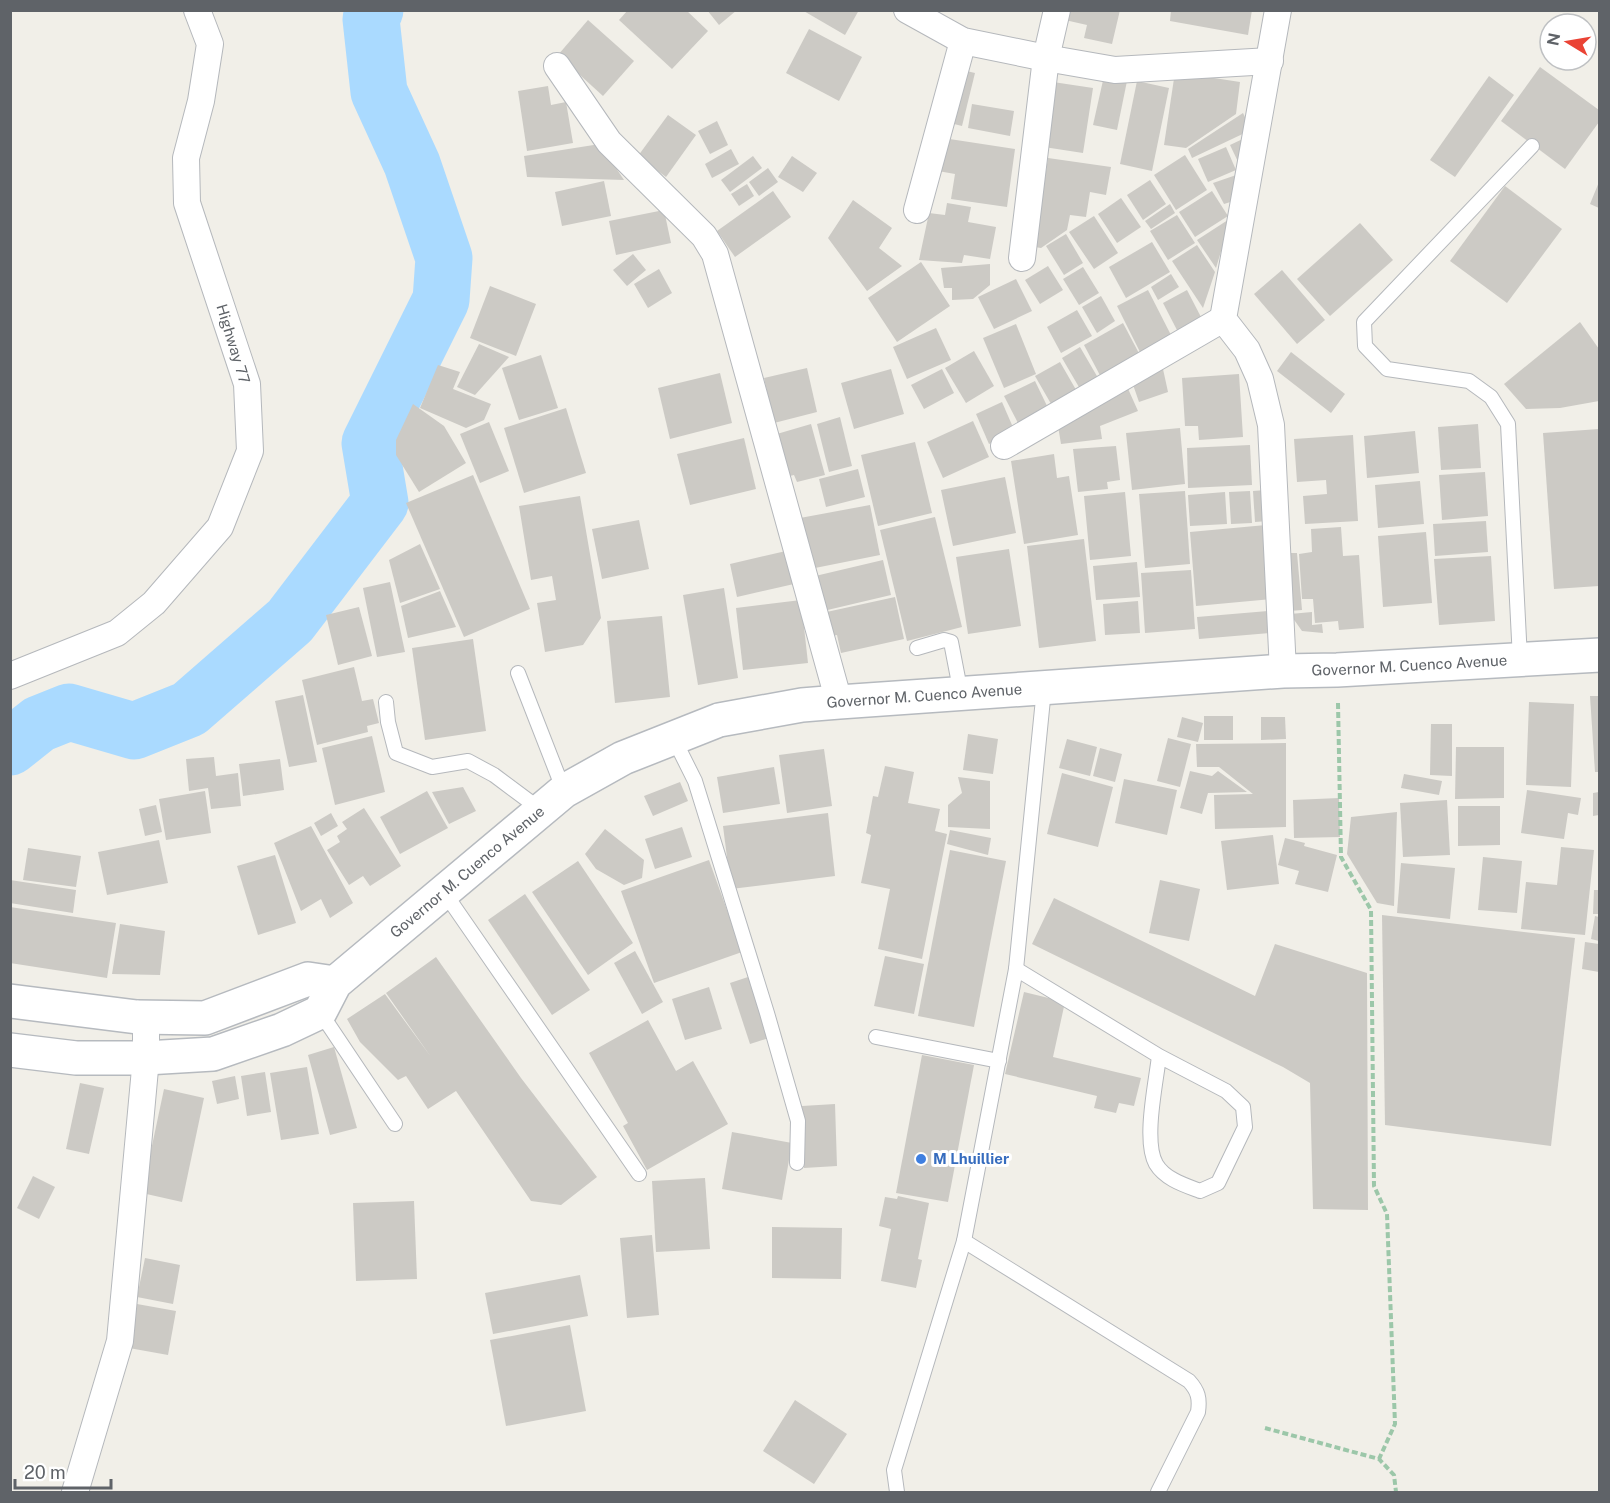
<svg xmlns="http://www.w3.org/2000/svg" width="1610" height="1503" font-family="'Public Sans',sans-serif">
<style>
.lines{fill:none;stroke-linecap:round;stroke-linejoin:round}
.river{stroke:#aadaff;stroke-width:57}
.building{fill:#cccac5}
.lane-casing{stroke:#b5b8bc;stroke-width:16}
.street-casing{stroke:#b5b8bc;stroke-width:28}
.secondary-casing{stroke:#b6babf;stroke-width:36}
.path{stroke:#9cc7a9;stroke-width:4;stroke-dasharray:6 3;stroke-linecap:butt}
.lane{stroke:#fff;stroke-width:14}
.street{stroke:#fff;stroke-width:26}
.secondary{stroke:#fff;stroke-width:33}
.shop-dot{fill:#3f7fe0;stroke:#fff;stroke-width:2}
.labels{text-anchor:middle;stroke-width:6;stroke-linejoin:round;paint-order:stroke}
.street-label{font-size:15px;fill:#5f6368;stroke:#fff}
.shop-label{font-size:15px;font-weight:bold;fill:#366cbe;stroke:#fff;text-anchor:start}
</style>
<rect width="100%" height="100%" fill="#f1efe8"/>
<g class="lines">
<polyline class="river" points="10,747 39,724 69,712 134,731 189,709 290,621 380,503 370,443 441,300 444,258 412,164 379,92 371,19 375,10"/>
</g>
<g class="building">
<polygon points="628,10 686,10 708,31 672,69 619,20"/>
<polygon points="707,10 737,10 719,25"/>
<polygon points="802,10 859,10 845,35"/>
<polygon points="1067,10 1120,10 1112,44 1084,38 1087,25 1065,20"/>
<polygon points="1171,10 1252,10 1248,35 1170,21"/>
<polygon points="588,20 634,61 603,96 558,55"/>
<polygon points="809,29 862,57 839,101 786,73"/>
<polygon points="1540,67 1599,110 1599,122 1565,169 1501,121"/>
<polygon points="958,69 975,73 962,126 946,122"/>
<polygon points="1175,72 1240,82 1236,114 1186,148 1164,145"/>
<polygon points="1104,76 1127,81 1117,130 1093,125"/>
<polygon points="1489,76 1514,95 1455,177 1430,160"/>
<polygon points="1137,81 1169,88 1152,171 1120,164"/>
<polygon points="1053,82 1093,88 1083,153 1044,147"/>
<polygon points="548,86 551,105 566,102 573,143 527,151 518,91"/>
<polygon points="972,104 1014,111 1010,136 968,128"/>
<polygon points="1243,113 1251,130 1192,158 1188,149"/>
<polygon points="668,115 696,135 666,177 638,156"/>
<polygon points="717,121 728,145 710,154 698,131"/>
<polygon points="1249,136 1241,168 1230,145"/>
<polygon points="943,138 1015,149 1007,207 951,199 955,174 938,171"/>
<polygon points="600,144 624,180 527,177 524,156"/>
<polygon points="1226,147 1236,170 1208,182 1198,159"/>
<polygon points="731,149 739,164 712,178 705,164"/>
<polygon points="1185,155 1207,190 1176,210 1154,175"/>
<polygon points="753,156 762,168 730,192 721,180"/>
<polygon points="792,156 817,173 803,192 778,177"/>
<polygon points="1048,158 1111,167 1106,195 1090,192 1086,217 1070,215 1067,230 1041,248 1035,247"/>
<polygon points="768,168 778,182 759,196 749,182"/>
<polygon points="1245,172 1240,199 1224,204 1213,183"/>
<polygon points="1150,180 1166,204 1143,220 1127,195"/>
<polygon points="604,181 611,216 562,226 555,192"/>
<polygon points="1599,182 1599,208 1590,204"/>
<polygon points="747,184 754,196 739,206 731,194"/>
<polygon points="1505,186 1562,229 1507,303 1450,261"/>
<polygon points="773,191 791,217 735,257 717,231"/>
<polygon points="1212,191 1228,216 1195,237 1179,212"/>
<polygon points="1121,198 1141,227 1117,243 1098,214"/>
<polygon points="853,200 892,228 879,248 902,266 867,291 828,238"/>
<polygon points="947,203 971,207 968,222 996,227 990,259 964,255 962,263 919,260 929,213 945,215"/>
<polygon points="1170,204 1175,213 1151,229 1145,221"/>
<polygon points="664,210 671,243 616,255 609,221"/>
<polygon points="1177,215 1195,243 1168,260 1150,231"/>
<polygon points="1094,216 1118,253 1094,269 1069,232"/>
<polygon points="1231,218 1216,268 1197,240"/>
<polygon points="1360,223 1393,260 1330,316 1297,279"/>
<polygon points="1066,234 1083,263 1064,275 1046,246"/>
<polygon points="1152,242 1170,272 1126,298 1109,267"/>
<polygon points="1197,245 1215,272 1203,308 1172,261"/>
<polygon points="633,254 646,270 627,286 613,270"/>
<polygon points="921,262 950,306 897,342 868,298"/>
<polygon points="990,264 990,285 973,299 952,300 952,288 944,288 941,268"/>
<polygon points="1048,266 1063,290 1040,304 1025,280"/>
<polygon points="1083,267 1099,293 1079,305 1063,279"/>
<polygon points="659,269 672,293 648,308 634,284"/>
<polygon points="1282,270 1325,320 1297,344 1254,294"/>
<polygon points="1171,274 1179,287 1158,300 1151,287"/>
<polygon points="1016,279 1032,311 994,329 978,297"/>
<polygon points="490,286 536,304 516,356 470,338"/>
<polygon points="1148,290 1172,337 1141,354 1117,306"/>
<polygon points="1187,290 1202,319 1178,332 1163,303"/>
<polygon points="1101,296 1115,321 1097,333 1082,307"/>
<polygon points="1077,310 1092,336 1061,353 1047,327"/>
<polygon points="1580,322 1599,349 1599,401 1560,408 1526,409 1504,384"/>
<polygon points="1123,323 1142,359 1103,381 1084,345"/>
<polygon points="1016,324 1036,374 1004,388 983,338"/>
<polygon points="936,328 951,360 907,379 893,347"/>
<polygon points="479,344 509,357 475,395 457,387"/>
<polygon points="1080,347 1101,383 1083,394 1062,358"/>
<polygon points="974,351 994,386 966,403 945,368"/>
<polygon points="1291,352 1345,394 1331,413 1277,371"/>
<polygon points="541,355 558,408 519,420 502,368"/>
<polygon points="1161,360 1168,392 1139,402 1130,376"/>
<polygon points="1060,362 1079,395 1054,409 1035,376"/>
<polygon points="438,365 460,372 453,389 491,404 484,420 466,428 420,408"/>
<polygon points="807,368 817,412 774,423 764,378"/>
<polygon points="891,369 904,414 854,429 841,383"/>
<polygon points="942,369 954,393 924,409 911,385"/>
<polygon points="720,373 732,423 670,439 658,388"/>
<polygon points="1239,374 1243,437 1199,440 1198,426 1185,426 1182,378"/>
<polygon points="1035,381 1049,410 1019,425 1004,396"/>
<polygon points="1125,382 1138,411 1100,426 1102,439 1061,444 1057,420"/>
<polygon points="1002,402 1015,432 989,444 976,414"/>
<polygon points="413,404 444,426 466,463 419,492 396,455 396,440"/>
<polygon points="566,408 586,473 524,493 504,428"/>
<polygon points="840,417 852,466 829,472 817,424"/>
<polygon points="973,421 989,457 943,478 927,442"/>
<polygon points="489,422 509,471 480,483 460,434"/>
<polygon points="811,424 825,475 797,482 794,475 781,478 770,436"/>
<polygon points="1478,424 1481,468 1441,470 1438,427"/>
<polygon points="1180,428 1185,484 1132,490 1126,433"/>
<polygon points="1599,429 1599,586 1554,589 1543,433"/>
<polygon points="1415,431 1419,473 1367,478 1364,436"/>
<polygon points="1353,435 1358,521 1305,524 1303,496 1327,494 1326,480 1297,482 1294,439"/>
<polygon points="744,438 756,489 690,505 677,454"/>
<polygon points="915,442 932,513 878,526 861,455"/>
<polygon points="1250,445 1252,485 1188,488 1187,448"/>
<polygon points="1116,446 1120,480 1107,482 1108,489 1078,492 1073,449"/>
<polygon points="1054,454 1057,478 1069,476 1078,535 1024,544 1011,461"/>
<polygon points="858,469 865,497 826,507 819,479"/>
<polygon points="1485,472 1488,516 1442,520 1439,475"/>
<polygon points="473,475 530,609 464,637 406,503"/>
<polygon points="1005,477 1016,533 953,546 941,490"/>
<polygon points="1420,481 1424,524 1378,528 1375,485"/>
<polygon points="1266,490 1268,521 1255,522 1253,491"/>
<polygon points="1185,491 1190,564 1145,568 1139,494"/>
<polygon points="1250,491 1252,523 1231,524 1229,492"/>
<polygon points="1125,492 1131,556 1090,560 1084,496"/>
<polygon points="1225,492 1227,524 1190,526 1188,495"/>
<polygon points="580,496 601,618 583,645 545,652 537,603 556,600 552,576 531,580 519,506"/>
<polygon points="870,505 880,555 810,569 800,518"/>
<polygon points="935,517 962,627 907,641 880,530"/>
<polygon points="639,520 649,569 602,579 592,529"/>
<polygon points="1486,521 1488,552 1435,556 1433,524"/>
<polygon points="1266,525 1272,599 1196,606 1190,532"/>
<polygon points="1341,527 1343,556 1359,555 1364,628 1339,630 1338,621 1315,623 1313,599 1302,599 1299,554 1312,552 1311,529"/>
<polygon points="1426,532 1432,603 1383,607 1378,536"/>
<polygon points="1084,539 1096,641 1039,648 1027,546"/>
<polygon points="420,544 440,589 400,603 389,560"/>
<polygon points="1009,549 1021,626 968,634 956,557"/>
<polygon points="786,551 794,584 737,597 730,564"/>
<polygon points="1285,553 1297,553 1302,610 1290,611"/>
<polygon points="1491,556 1495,621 1439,625 1434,559"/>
<polygon points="883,560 891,595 819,612 811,577"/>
<polygon points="1137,562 1140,597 1096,600 1093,566"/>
<polygon points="1191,570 1195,629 1145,633 1141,573"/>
<polygon points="390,582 405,652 377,657 363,588"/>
<polygon points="724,588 738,678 698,685 683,595"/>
<polygon points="440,591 456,627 408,638 401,606"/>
<polygon points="895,597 904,639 841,653 837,635 827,637 822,613"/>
<polygon points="801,600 808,663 743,670 736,608"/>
<polygon points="1138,601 1140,633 1105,635 1103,604"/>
<polygon points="359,607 372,656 338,665 326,615"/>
<polygon points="1268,611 1270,633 1199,639 1197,617"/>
<polygon points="1312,612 1312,625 1322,624 1323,633 1302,631 1290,614"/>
<polygon points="662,616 670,697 615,703 607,621"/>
<polygon points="473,639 486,731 425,740 412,648"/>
<polygon points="354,667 362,701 373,699 379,723 367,726 368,732 317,745 302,680"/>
<polygon points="303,695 317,762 289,767 275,701"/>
<polygon points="1590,696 1599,696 1599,772 1595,772"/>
<polygon points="1529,702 1574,704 1571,787 1526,785"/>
<rect x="1204" y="716" width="29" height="24"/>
<polygon points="1182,717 1203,723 1198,742 1177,737"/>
<polygon points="1261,717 1285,717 1286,739 1261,740"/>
<polygon points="1431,724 1452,724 1452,776 1430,775"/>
<polygon points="968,734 998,739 993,774 963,770"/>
<polygon points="372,736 385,792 335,805 322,748"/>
<polygon points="1168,738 1191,744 1180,787 1157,781"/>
<polygon points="1067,739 1097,747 1090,776 1059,768"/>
<polygon points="1286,743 1286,827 1215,829 1214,795 1253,794 1219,767 1197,767 1196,744"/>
<polygon points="1456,747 1504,747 1504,798 1455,799"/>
<polygon points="1100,748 1122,754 1115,782 1093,776"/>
<polygon points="824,749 832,806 787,813 779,755"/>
<polygon points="214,757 216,776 238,773 241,806 211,809 208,788 189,791 186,759"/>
<polygon points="280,759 284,790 243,796 239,764"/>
<polygon points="885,766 914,772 908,803 940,809 935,831 947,834 922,959 878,949 890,889 861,883 871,835 866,833 873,796 878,797"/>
<polygon points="774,767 780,804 723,813 717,777"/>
<polygon points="1190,771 1212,776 1218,771 1247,792 1208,793 1202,814 1180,808"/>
<polygon points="1062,773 1113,787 1098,847 1047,834"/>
<polygon points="1404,774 1442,781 1439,795 1401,788"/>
<polygon points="958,777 990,781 990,829 948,827 948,805 962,793"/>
<polygon points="1124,779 1177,790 1167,835 1115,823"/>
<polygon points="680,782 688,801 653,816 644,796"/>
<polygon points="463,787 476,811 449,824 432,792"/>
<polygon points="1527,790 1581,798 1578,815 1568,813 1564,839 1521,833"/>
<polygon points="205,791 211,833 166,840 159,799"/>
<polygon points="427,791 448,828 400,854 380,817"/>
<polygon points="1599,792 1599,815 1593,816 1593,793"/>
<polygon points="1339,798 1340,837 1294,838 1293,800"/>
<polygon points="1447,800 1450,855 1403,857 1400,803"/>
<polygon points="156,805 162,832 145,836 139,809"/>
<polygon points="1458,806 1500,806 1500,845 1458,846"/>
<polygon points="364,808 401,866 370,886 363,876 349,885 327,850 340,842 337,836 347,829 342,822"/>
<polygon points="1397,812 1394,906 1377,903 1347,854 1351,817"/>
<polygon points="331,813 338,826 321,836 314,823"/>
<polygon points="828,813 835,876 731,889 723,826"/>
<polygon points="311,826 353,903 330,918 321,899 301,911 274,843"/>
<polygon points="682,827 692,857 655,869 645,839"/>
<polygon points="605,829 644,860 642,878 624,885 596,869 585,854"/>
<polygon points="950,830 991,838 988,855 947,844"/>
<polygon points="1273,835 1279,884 1227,890 1221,841"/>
<polygon points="1285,838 1305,843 1304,846 1337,855 1328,892 1295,884 1299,871 1278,865"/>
<polygon points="159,840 168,883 107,895 98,852"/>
<polygon points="1561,847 1594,850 1585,935 1521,929 1526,882 1557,885"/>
<polygon points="28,848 81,856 76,887 23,880"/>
<polygon points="950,850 1006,861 974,1027 918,1016"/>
<polygon points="275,855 296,923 258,935 237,866"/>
<polygon points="1483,857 1522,861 1517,913 1478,910"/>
<polygon points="709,860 742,952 654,983 621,891"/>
<polygon points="578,861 633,943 588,975 532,892"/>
<polygon points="1401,863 1455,868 1450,919 1397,913"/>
<polygon points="10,880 76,890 73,913 10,903"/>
<polygon points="1160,880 1200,889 1189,941 1149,933"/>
<polygon points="1594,890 1599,890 1599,914 1593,914"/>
<polygon points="525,894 590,990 552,1015 488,920"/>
<polygon points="1054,898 1255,996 1275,944 1367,973 1368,1210 1313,1209 1310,1083 1283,1067 1032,944"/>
<polygon points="10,907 116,923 107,978 10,963"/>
<polygon points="1382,915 1575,938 1551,1146 1385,1125"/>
<polygon points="1595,916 1599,917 1599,941 1591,939"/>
<polygon points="120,924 165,931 160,975 112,974"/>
<polygon points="1585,942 1599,944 1599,972 1582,969"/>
<polygon points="635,951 663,1002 642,1014 614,963"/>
<polygon points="885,956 924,964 914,1014 874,1006"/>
<polygon points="436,957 521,1078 597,1177 561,1205 531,1201 456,1091 428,1109 406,1076 398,1080 360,1042 347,1019 385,994 431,1057 386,993"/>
<polygon points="751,976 772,1037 750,1044 730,983"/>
<polygon points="709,987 722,1029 685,1040 672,999"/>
<polygon points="1024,992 1065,1002 1053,1057 1141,1078 1134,1106 1119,1103 1116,1113 1094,1108 1097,1096 1005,1074"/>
<polygon points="648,1020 676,1071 693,1061 728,1124 647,1170 623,1126 628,1123 589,1053"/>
<polygon points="334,1047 357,1128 330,1135 308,1055"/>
<polygon points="922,1055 974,1065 948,1202 896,1193"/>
<polygon points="307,1067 319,1134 281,1140 270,1073"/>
<polygon points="265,1072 271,1112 247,1116 241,1076"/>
<polygon points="235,1076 239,1099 217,1104 212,1081"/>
<polygon points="80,1083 104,1088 89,1154 66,1149"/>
<polygon points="164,1089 204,1098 182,1202 142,1193"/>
<polygon points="835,1104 837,1166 804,1168 802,1106"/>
<polygon points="732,1132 792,1143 782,1200 722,1189"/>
<polygon points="33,1176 55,1187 39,1219 17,1208"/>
<polygon points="705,1178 710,1249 656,1252 652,1181"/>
<polygon points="898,1196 929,1203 918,1259 922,1260 916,1288 881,1281 891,1229 879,1226 885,1197 897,1199"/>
<polygon points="414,1201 417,1279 356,1281 353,1203"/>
<polygon points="772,1227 842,1228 841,1279 772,1278"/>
<polygon points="652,1235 659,1315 627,1318 620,1238"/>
<polygon points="145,1258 180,1265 173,1304 137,1297"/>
<polygon points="580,1275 588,1316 493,1334 485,1293"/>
<polygon points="137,1304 176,1311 168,1355 129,1348"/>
<polygon points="570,1325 586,1411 506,1426 490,1340"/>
<polygon points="795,1400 847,1434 814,1484 763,1451"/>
</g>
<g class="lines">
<g class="lane-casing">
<g id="lane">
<polyline points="917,648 944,640 951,642 961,694"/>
<polyline points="1520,659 1508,424 1491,397 1469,381 1387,369 1365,346 1364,322 1532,146"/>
<polyline points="518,673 564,791"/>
<polyline points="386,702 388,722 396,753 432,767 468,761 494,775 541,810"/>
<polyline points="673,737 695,781 767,1013 798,1121 797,1163"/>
<polyline points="444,892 639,1174"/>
<path d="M1016 969 1159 1056 1226 1091 1243 1107 1245 1127 1218 1183 1200 1191C1184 1185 1165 1179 1156 1164 1143 1141 1156 1083 1159 1056"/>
<polyline points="320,1012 395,1124"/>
<polyline points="876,1037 999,1061"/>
<path d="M964 1241 1189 1381C1198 1391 1200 1398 1198 1412L1158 1492"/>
<polyline points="897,1492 894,1470 964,1241 1016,969 1044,689"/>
</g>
</g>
<g class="street-casing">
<g id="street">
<polyline points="907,10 963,41 1046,58 1115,70 1270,61"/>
<polyline points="1278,10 1223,319 1247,350 1260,379 1271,425 1283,671"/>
<polyline points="557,66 609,142 704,236 715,254 839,702"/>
<polyline points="917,210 963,41"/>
<polyline points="1022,258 1046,58 1057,10"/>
<polyline points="1004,446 1223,319"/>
<polyline points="10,676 117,633 154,603 220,527 250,451 247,384 187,203 186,158 201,101 210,44 197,10"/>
<polyline points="75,1492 120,1341 146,1058 146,1018"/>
</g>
</g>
<g class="secondary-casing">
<g id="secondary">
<polyline points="10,1001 137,1017 205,1018 308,979 335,983"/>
<path id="s1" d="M10 1050 76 1058H146L213 1054 282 1030 320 1012 335 983 564 791 623 758 719 720 802 705 839 702 1283 671 1337 670 1600 655"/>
</g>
</g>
<g class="path">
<polyline points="1338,703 1341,857 1371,910 1374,1186 1387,1214 1395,1424 1379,1459"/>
<polyline points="1265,1428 1379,1459 1394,1475 1396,1492"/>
</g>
<use href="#lane" class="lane"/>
<use href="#street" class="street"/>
<use href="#secondary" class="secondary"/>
</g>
<circle class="shop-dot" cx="921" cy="1159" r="6"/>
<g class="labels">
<g class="street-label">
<text transform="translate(233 344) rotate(73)" y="5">Highway 77</text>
<text dy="5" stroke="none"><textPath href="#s1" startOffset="1514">Governor M. Cuenco Avenue</textPath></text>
<text dy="5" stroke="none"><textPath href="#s1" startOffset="1028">Governor M. Cuenco Avenue</textPath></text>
<text dy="5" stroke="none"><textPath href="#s1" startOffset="524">Governor M. Cuenco Avenue</textPath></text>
</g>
<g class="shop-label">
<text x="933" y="1164">M Lhuillier</text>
</g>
</g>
<rect width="1610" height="1503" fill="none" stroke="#5f6368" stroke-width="24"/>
<g transform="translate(1568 42) rotate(281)"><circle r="28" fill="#ffffff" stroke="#bfc1c3" stroke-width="1.5"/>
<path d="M0-4.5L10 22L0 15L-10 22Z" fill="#ea4335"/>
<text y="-9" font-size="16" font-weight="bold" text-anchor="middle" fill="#5f6368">N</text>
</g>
<path d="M15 1479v9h96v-9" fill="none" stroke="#5f6368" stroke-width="3"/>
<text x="24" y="1479" font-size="18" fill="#5f6368" stroke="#ffffff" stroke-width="4.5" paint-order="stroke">20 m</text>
</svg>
